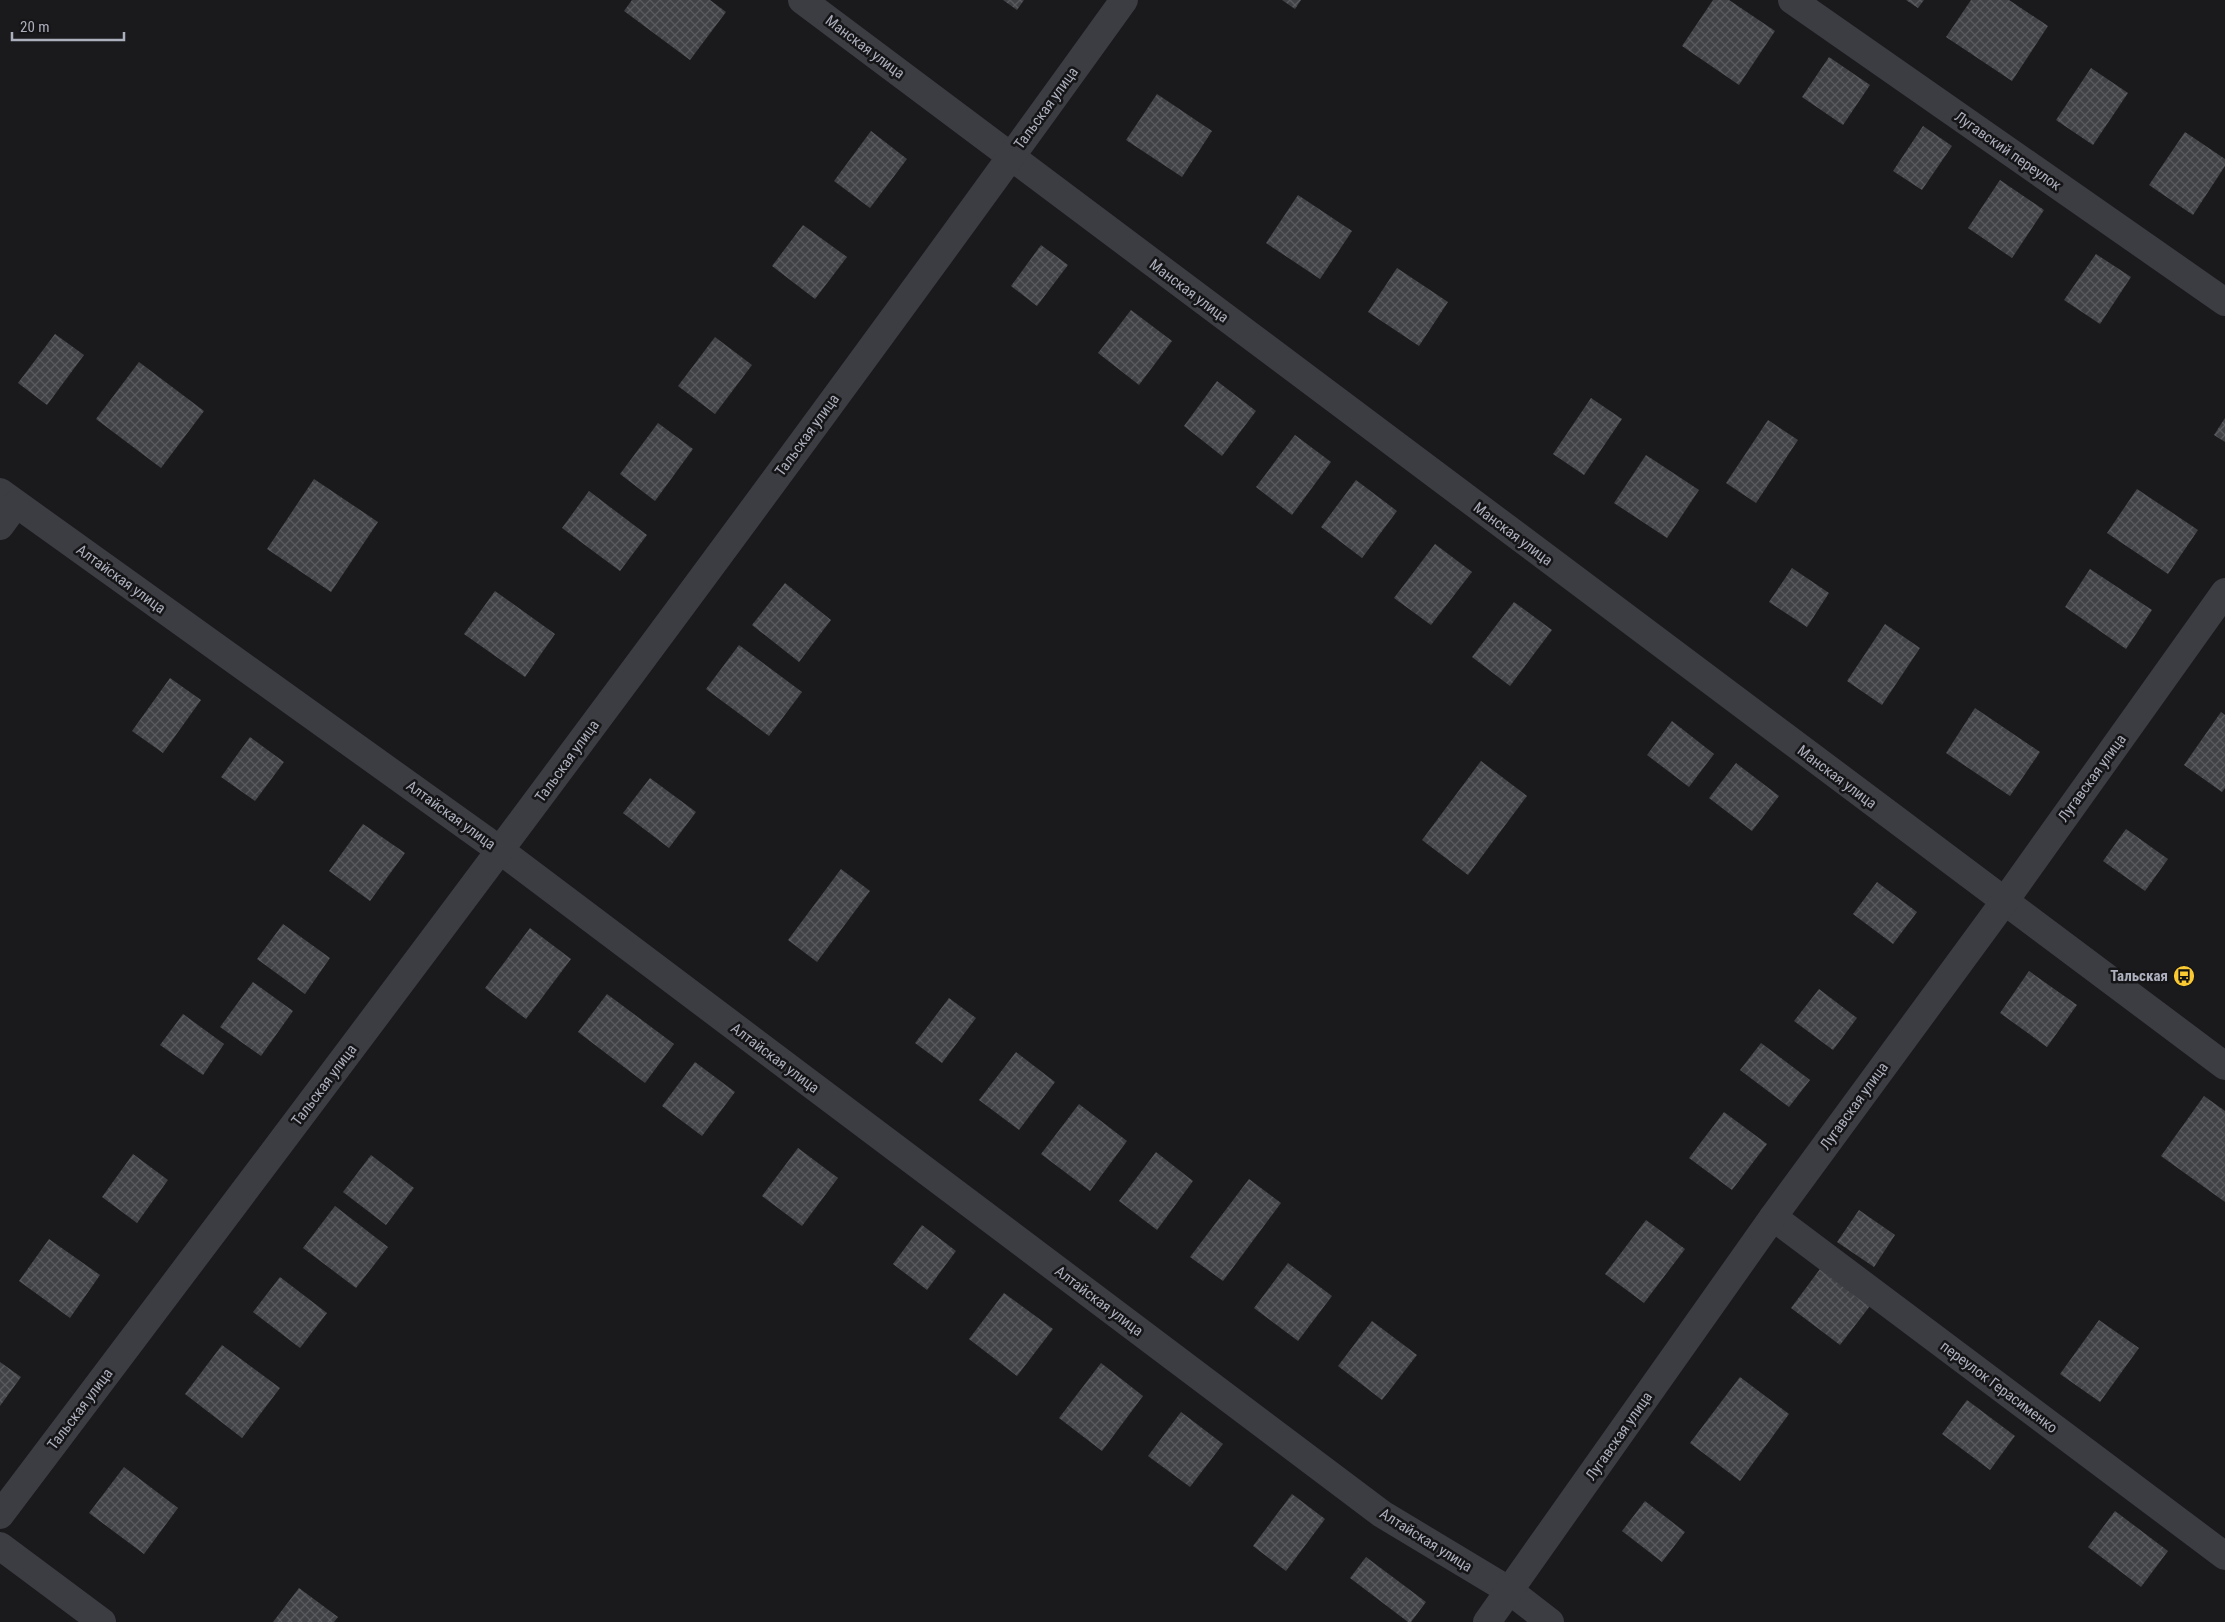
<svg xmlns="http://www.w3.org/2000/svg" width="2225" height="1622" font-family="'Roboto Condensed',sans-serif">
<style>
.building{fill:url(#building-cross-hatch)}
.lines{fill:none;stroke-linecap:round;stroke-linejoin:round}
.minor{stroke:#3c3d43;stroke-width:28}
.labels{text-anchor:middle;stroke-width:5;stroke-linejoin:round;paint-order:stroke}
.street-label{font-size:15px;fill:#acafbc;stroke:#151517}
.poi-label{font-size:15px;font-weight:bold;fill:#acafbc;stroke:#151517;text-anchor:end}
</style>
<defs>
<pattern id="building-cross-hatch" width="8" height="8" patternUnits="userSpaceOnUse" patternTransform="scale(1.25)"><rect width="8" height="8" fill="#414246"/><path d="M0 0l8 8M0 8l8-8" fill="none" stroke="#5a5b5f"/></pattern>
</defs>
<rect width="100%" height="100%" fill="#1a1a1c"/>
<g class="building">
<polygon points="632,0 710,0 726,12 690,60 624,11"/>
<polygon points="1003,0 1024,0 1017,10"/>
<polygon points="1282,0 1301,0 1295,9"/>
<polygon points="1713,0 1729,0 1775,31 1739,85 1682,46"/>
<polygon points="1906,0 1924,0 1918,8"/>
<polygon points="1971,0 2009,0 2048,26 2012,81 1946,37"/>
<polygon points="1829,57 1870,85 1843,125 1802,97"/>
<polygon points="2091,68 2128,93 2093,145 2056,120"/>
<polygon points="1157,94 1212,131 1182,177 1126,140"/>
<polygon points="1923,126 1952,146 1922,190 1893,171"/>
<polygon points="871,131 907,159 870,208 834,181"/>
<polygon points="2185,132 2225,159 2225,166 2193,215 2149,185"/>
<polygon points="2000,180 2044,210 2012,258 1968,228"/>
<polygon points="1298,195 1352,231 1320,279 1266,243"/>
<polygon points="803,225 847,257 815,299 772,266"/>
<polygon points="1041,245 1068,265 1037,306 1011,286"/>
<polygon points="2096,254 2131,277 2100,324 2064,300"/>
<polygon points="1397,268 1448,302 1419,346 1368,312"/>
<polygon points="1131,310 1172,341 1139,385 1098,353"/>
<polygon points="55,334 84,355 47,405 18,383"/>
<polygon points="715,337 752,365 715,414 678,386"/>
<polygon points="139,362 204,411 161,468 96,419"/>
<polygon points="1217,381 1256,411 1222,456 1184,426"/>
<polygon points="1591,398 1622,419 1584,475 1553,454"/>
<polygon points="2225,418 2225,442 2214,435"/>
<polygon points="1768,420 1798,440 1756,503 1726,483"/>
<polygon points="658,423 693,449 655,501 620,474"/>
<polygon points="1295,435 1331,462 1292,515 1256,487"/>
<polygon points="1646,455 1699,490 1667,538 1614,503"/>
<polygon points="314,479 378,522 331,592 267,549"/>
<polygon points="1356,480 1397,511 1362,558 1321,527"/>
<polygon points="2137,489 2198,530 2168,574 2107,533"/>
<polygon points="589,491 647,535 620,571 562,528"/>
<polygon points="1435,544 1472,572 1431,625 1394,598"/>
<polygon points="1792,568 1829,593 1807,627 1769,602"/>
<polygon points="2090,569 2152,610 2126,649 2065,607"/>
<polygon points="785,583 831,620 799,662 752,625"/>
<polygon points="495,591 555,634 525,677 464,634"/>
<polygon points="1514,602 1552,630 1510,686 1472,657"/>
<polygon points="1885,624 1920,648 1882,705 1847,681"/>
<polygon points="739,645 802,692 769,736 706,689"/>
<polygon points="170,678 201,700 163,753 132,731"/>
<polygon points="1975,708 2040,752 2010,796 1946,753"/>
<polygon points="2221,712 2225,715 2225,788 2222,792 2184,765"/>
<polygon points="1672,721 1714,754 1689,787 1647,755"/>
<polygon points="250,737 284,762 255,801 221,777"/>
<polygon points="1481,761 1527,796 1468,875 1422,840"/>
<polygon points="1736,763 1779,796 1752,831 1709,798"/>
<polygon points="650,778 696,812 669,848 623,813"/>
<polygon points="363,824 405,853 370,901 329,871"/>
<polygon points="2126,829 2168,859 2145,891 2103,861"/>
<polygon points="841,869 870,891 817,962 788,940"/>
<polygon points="1877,882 1917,912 1893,944 1853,914"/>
<polygon points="283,924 330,958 305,994 257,959"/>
<polygon points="530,928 571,959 526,1019 485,988"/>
<polygon points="2029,971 2077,1005 2047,1047 2000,1013"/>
<polygon points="253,982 293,1011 261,1056 220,1027"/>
<polygon points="1819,989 1857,1018 1833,1050 1794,1021"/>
<polygon points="607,994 674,1044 645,1083 578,1032"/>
<polygon points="949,998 976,1018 942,1063 915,1043"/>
<polygon points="183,1014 224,1044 203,1075 160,1045"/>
<polygon points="1761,1043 1810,1080 1789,1107 1740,1070"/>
<polygon points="1016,1052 1055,1082 1019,1130 979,1100"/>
<polygon points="695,1062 735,1092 702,1136 662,1106"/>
<polygon points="2204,1096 2225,1111 2225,1202 2161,1156"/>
<polygon points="1079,1104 1127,1141 1090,1191 1041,1154"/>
<polygon points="1724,1112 1767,1144 1732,1190 1689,1158"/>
<polygon points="798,1148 838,1178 802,1226 762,1196"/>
<polygon points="1156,1152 1193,1181 1157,1230 1119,1201"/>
<polygon points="133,1154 168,1180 137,1223 102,1197"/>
<polygon points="371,1155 414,1188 386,1225 343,1192"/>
<polygon points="1249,1179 1281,1203 1223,1281 1190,1257"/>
<polygon points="335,1206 388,1247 356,1288 303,1248"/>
<polygon points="1859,1210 1895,1235 1874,1267 1837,1242"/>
<polygon points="1646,1220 1685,1249 1644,1303 1605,1274"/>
<polygon points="922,1225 956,1251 927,1290 893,1264"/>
<polygon points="49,1239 100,1275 70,1318 19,1281"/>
<polygon points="1288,1263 1332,1296 1298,1341 1254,1308"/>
<polygon points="1820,1269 1870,1306 1840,1345 1791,1308"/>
<polygon points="280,1277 327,1313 300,1348 253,1312"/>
<polygon points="1004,1293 1053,1329 1017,1376 969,1339"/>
<polygon points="2099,1320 2139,1348 2100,1402 2060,1374"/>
<polygon points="1372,1321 1417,1355 1382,1400 1338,1366"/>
<polygon points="222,1345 280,1388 242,1438 185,1394"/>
<polygon points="0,1362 21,1377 0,1406"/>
<polygon points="1101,1363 1143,1396 1102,1451 1059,1418"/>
<polygon points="1740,1377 1789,1414 1740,1481 1690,1443"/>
<polygon points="1967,1400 2015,1436 1990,1470 1942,1434"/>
<polygon points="1181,1412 1223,1444 1190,1487 1148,1456"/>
<polygon points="124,1467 178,1508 144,1554 89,1513"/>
<polygon points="1292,1494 1325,1519 1286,1571 1253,1546"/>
<polygon points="1645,1501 1685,1532 1662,1562 1622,1531"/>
<polygon points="2115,1511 2168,1551 2141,1587 2088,1547"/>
<polygon points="1366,1557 1426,1602 1411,1622 1408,1622 1350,1578"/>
<polygon points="299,1588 338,1617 334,1622 273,1622"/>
</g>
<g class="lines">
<g class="minor">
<polyline points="802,0 2225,1066"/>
<polyline points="1792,0 2225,302"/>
<polyline points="0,492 501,851 1382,1514 1510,1591 1550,1622"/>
<polyline points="0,526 16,504"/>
<polyline points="1773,1217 2225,1556"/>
<path d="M0 1515C379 1013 757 511 1124 0"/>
<polyline points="0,1546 102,1622"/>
<polyline points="1487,1622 1773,1217 2004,902 2225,592"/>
</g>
</g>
<defs>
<g id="bus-disc" transform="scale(1.125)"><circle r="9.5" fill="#fbca32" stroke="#151517"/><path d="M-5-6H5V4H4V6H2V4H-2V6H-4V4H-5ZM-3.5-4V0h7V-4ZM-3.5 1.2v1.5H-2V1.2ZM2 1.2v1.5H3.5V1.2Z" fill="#111"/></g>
</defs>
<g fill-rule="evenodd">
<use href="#bus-disc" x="2184" y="976"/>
</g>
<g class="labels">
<g class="street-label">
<text transform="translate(865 47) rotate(37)" y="5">Манская улица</text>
<text transform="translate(1046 108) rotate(-54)" y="5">Тальская улица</text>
<text transform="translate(2008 151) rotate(35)" y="5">Лугавский переулок</text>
<text transform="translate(1189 291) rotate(37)" y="5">Манская улица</text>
<text transform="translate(807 435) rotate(-54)" y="5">Тальская улица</text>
<text transform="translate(1513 534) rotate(37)" y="5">Манская улица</text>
<text transform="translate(121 579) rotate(36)" y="5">Алтайская улица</text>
<text transform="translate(567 761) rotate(-54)" y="5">Тальская улица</text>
<text transform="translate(1837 777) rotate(37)" y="5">Манская улица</text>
<text transform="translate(2092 778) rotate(-54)" y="5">Лугавская улица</text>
<text transform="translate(451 815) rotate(36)" y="5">Алтайская улица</text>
<text transform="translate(775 1058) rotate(37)" y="5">Алтайская улица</text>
<text transform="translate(324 1085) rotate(-53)" y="5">Тальская улица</text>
<text transform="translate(1854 1106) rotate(-54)" y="5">Лугавская улица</text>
<text transform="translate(1099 1301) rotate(37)" y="5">Алтайская улица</text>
<text transform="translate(1999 1387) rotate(37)" y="5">переулок Герасименко</text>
<text transform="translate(80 1409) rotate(-53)" y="5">Тальская улица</text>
<text transform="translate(1619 1436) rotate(-55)" y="5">Лугавская улица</text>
<text transform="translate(1426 1540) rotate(32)" y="5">Алтайская улица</text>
</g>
<g class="poi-label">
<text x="2168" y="981">Тальская</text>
</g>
</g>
<path d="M12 32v8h112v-8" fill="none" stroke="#acafbc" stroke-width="2.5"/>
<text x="20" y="32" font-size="15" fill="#acafbc" stroke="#151517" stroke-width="4" paint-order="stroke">20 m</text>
</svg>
